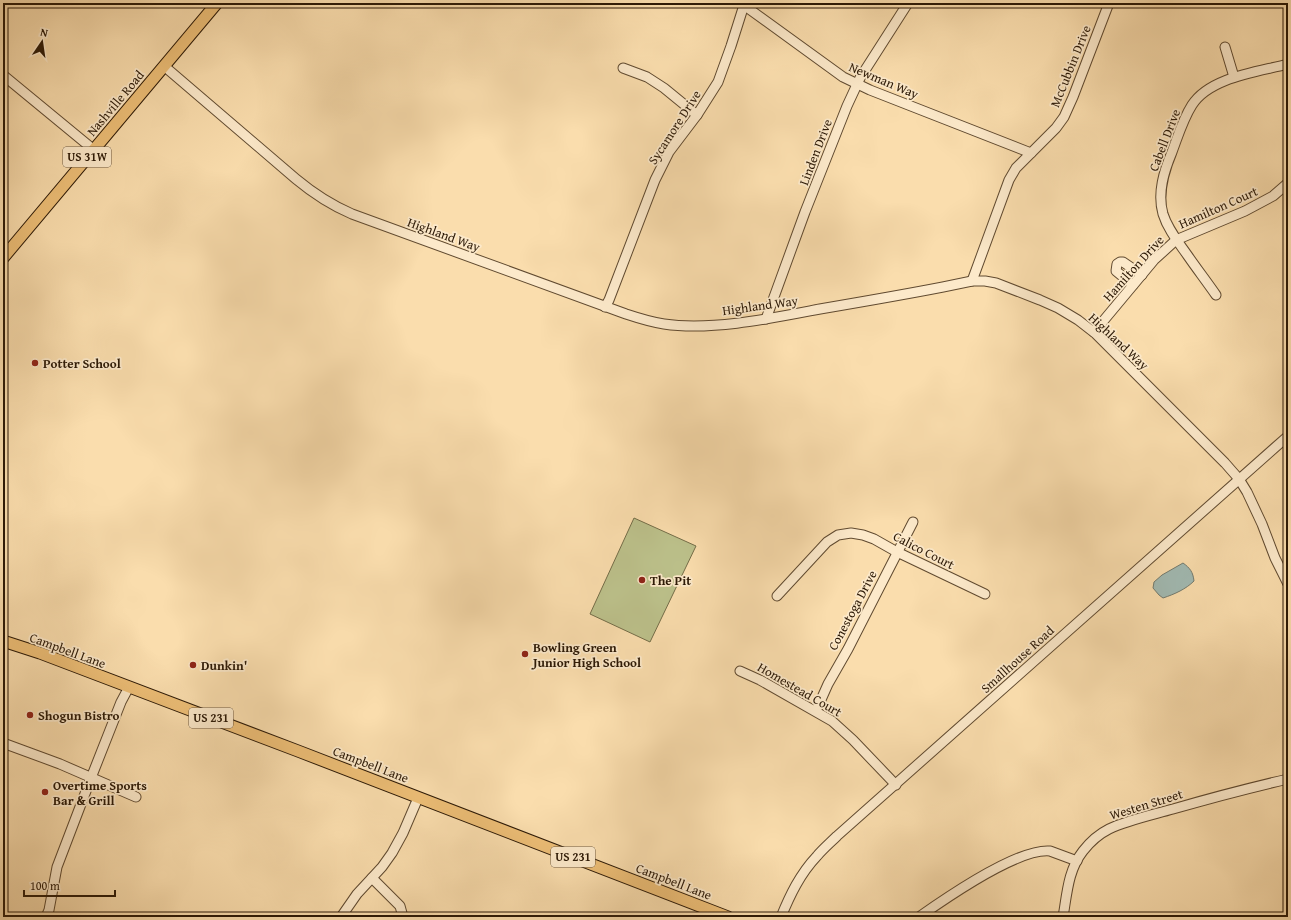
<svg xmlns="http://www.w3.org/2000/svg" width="1291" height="920" font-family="'Gentium Book Plus',serif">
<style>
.green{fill:#bcc18b;stroke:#746d48}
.water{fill:#a1bab3;stroke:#727a6e}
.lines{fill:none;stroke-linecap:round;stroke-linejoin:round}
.minor-casing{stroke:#604a30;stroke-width:11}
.major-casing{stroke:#2c1906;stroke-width:13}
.minor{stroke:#fce9ca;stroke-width:9}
.major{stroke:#edbe76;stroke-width:11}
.poi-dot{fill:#8f2418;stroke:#fce9ca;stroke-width:1.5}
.labels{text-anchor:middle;stroke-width:3.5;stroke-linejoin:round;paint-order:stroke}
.shield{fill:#fce9ca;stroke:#6a5741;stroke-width:1}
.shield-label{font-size:12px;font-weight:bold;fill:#2c1906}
.street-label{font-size:13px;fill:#2c1906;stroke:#fce9ca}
.poi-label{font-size:13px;font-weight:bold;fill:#2c1906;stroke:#fce9ca;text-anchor:start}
</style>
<rect width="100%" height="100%" fill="#faddad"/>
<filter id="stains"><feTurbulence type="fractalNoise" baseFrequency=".005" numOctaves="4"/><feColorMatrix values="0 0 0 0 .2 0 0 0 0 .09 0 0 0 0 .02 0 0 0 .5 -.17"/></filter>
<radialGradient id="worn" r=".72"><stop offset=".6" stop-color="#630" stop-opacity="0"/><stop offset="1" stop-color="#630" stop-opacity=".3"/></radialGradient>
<polygon class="green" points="634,518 696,546 650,642 590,614"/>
<path class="water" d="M1183 563C1190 568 1193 572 1194 581 1186 589 1175 594 1163 598L1159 595 1153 588 1154 582 1162 575Z"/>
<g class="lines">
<g class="minor-casing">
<g id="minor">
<polyline points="741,3 843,77 870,90 1031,153"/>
<polyline points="1225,47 1234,77"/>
<path d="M164 66 296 179C314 194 331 205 352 214L626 314C638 318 651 322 664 324 712 331 773 318 820 309 861 302 902 295 943 287L972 281H985L996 283 1040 300 1058 308 1078 320 1096 334 1225 463 1239 479 1247 492 1262 524 1275 558 1288 584"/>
<polyline points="623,68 647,77 664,88 697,115"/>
<polyline points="3,75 94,150"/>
<polyline points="972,281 1009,180 1016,168 1056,128 1064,117 1073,97 1109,3"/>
<polyline points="1133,285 1116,271 1117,264 1120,262 1123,262 1142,275"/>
<path d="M1216 295C1207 282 1197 269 1188 256 1179 243 1168 230 1163 214 1157 193 1164 171 1172 152 1178 136 1183 119 1192 105 1210 77 1258 72 1288 64"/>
<polyline points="605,307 609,300 655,180 669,152 697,115 718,82 731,46 744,5"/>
<polyline points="766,319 805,212 847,106 860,78 908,3"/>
<polyline points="1094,332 1154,260 1176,240 1245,211 1273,196 1288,183"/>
<polyline points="777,596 827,542 838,535 851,533 863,535 874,539 897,552 985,594"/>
<polyline points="740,671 760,680 832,721 853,740 896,785"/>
<polyline points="816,711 828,684 848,649 913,522"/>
<polyline points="3,743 60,764 136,797"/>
<polyline points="372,878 400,906 403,917"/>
<polyline points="46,917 49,910 57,867 91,778 121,702 129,687"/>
<polyline points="341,917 357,894 382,867 392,853 403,833 418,798"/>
<path d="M781 917C790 895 800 874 817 856 823 849 830 843 837 836L1288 436"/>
<path d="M919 917C946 898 1018 848 1050 851L1077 861"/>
<path d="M1063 917C1067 894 1068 870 1083 851 1090 842 1099 834 1109 829 1128 820 1152 815 1173 809 1211 798 1249 788 1288 779"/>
</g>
</g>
<g class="major-casing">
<g id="major">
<polyline points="3,258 217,3"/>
<polyline points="3,641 40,653 298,751 728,917"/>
</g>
</g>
<use href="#minor" class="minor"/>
<use href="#major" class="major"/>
</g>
<g class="poi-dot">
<circle cx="35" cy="363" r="4"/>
<circle cx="642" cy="580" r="4"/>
<circle cx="525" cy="654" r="4"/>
<circle cx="193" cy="665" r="4"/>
<circle cx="30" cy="715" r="4"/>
<circle cx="45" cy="792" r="4"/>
</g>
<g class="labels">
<g class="shield">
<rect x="63" y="147" width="48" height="20" rx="3"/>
<rect x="189" y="708" width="44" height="20" rx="3"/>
<rect x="551" y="847" width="44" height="20" rx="3"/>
</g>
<g class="shield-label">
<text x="87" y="161">US 31W</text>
<text x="211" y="722">US 231</text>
<text x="573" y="861">US 231</text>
</g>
<g class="street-label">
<text transform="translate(1070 66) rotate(-68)" y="5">McCubbin Drive</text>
<text transform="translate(884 80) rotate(23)" y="5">Newman Way</text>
<text transform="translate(115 103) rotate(-50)" y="5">Nashville Road</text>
<text transform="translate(674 127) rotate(-57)" y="5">Sycamore Drive</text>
<text transform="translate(1164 140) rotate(-69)" y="5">Cabell Drive</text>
<text transform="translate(815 152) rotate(-69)" y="5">Linden Drive</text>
<text transform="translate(1218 207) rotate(-24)" y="5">Hamilton Court</text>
<text transform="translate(444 234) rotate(20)" y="5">Highland Way</text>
<text transform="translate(1133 268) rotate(-48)" y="5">Hamilton Drive</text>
<text transform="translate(760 305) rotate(-8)" y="5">Highland Way</text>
<text transform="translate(1119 341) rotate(43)" y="5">Highland Way</text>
<text transform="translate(924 550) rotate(27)" y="5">Calico Court</text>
<text transform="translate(852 610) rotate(-62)" y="5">Conestoga Drive</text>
<text transform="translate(68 650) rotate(20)" y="5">Campbell Lane</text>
<text transform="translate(1017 659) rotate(-42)" y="5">Smallhouse Road</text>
<text transform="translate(800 689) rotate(30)" y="5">Homestead Court</text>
<text transform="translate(371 764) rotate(21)" y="5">Campbell Lane</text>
<text transform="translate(1146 804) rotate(-17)" y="5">Westen Street</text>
<text transform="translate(674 881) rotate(21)" y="5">Campbell Lane</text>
</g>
<g class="poi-label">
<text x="43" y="368">Potter School</text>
<text x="650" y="585">The Pit</text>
<text x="533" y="652">Bowling Green<tspan x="533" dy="15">Junior High School</tspan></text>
<text x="201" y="670">Dunkin'</text>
<text x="38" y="720">Shogun Bistro</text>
<text x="53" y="790">Overtime Sports<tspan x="53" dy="15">Bar &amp; Grill</tspan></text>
</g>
</g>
<rect width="1291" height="920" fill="none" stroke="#faddad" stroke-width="16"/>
<rect x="4" y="4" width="1283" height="912" fill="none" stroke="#2c1906" stroke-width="2"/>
<rect x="8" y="8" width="1275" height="904" fill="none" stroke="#2c1906"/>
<g transform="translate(42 42) rotate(13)" stroke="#fce9ca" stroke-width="3" paint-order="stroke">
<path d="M0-3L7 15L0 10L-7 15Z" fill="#2c1906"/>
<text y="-6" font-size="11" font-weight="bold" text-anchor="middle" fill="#2c1906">N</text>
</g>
<path d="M24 890v6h91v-6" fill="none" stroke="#2c1906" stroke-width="2"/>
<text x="30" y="890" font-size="12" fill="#2c1906" stroke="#fce9ca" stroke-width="3" paint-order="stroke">100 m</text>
<rect width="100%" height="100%" filter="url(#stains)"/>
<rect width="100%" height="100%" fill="url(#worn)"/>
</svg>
